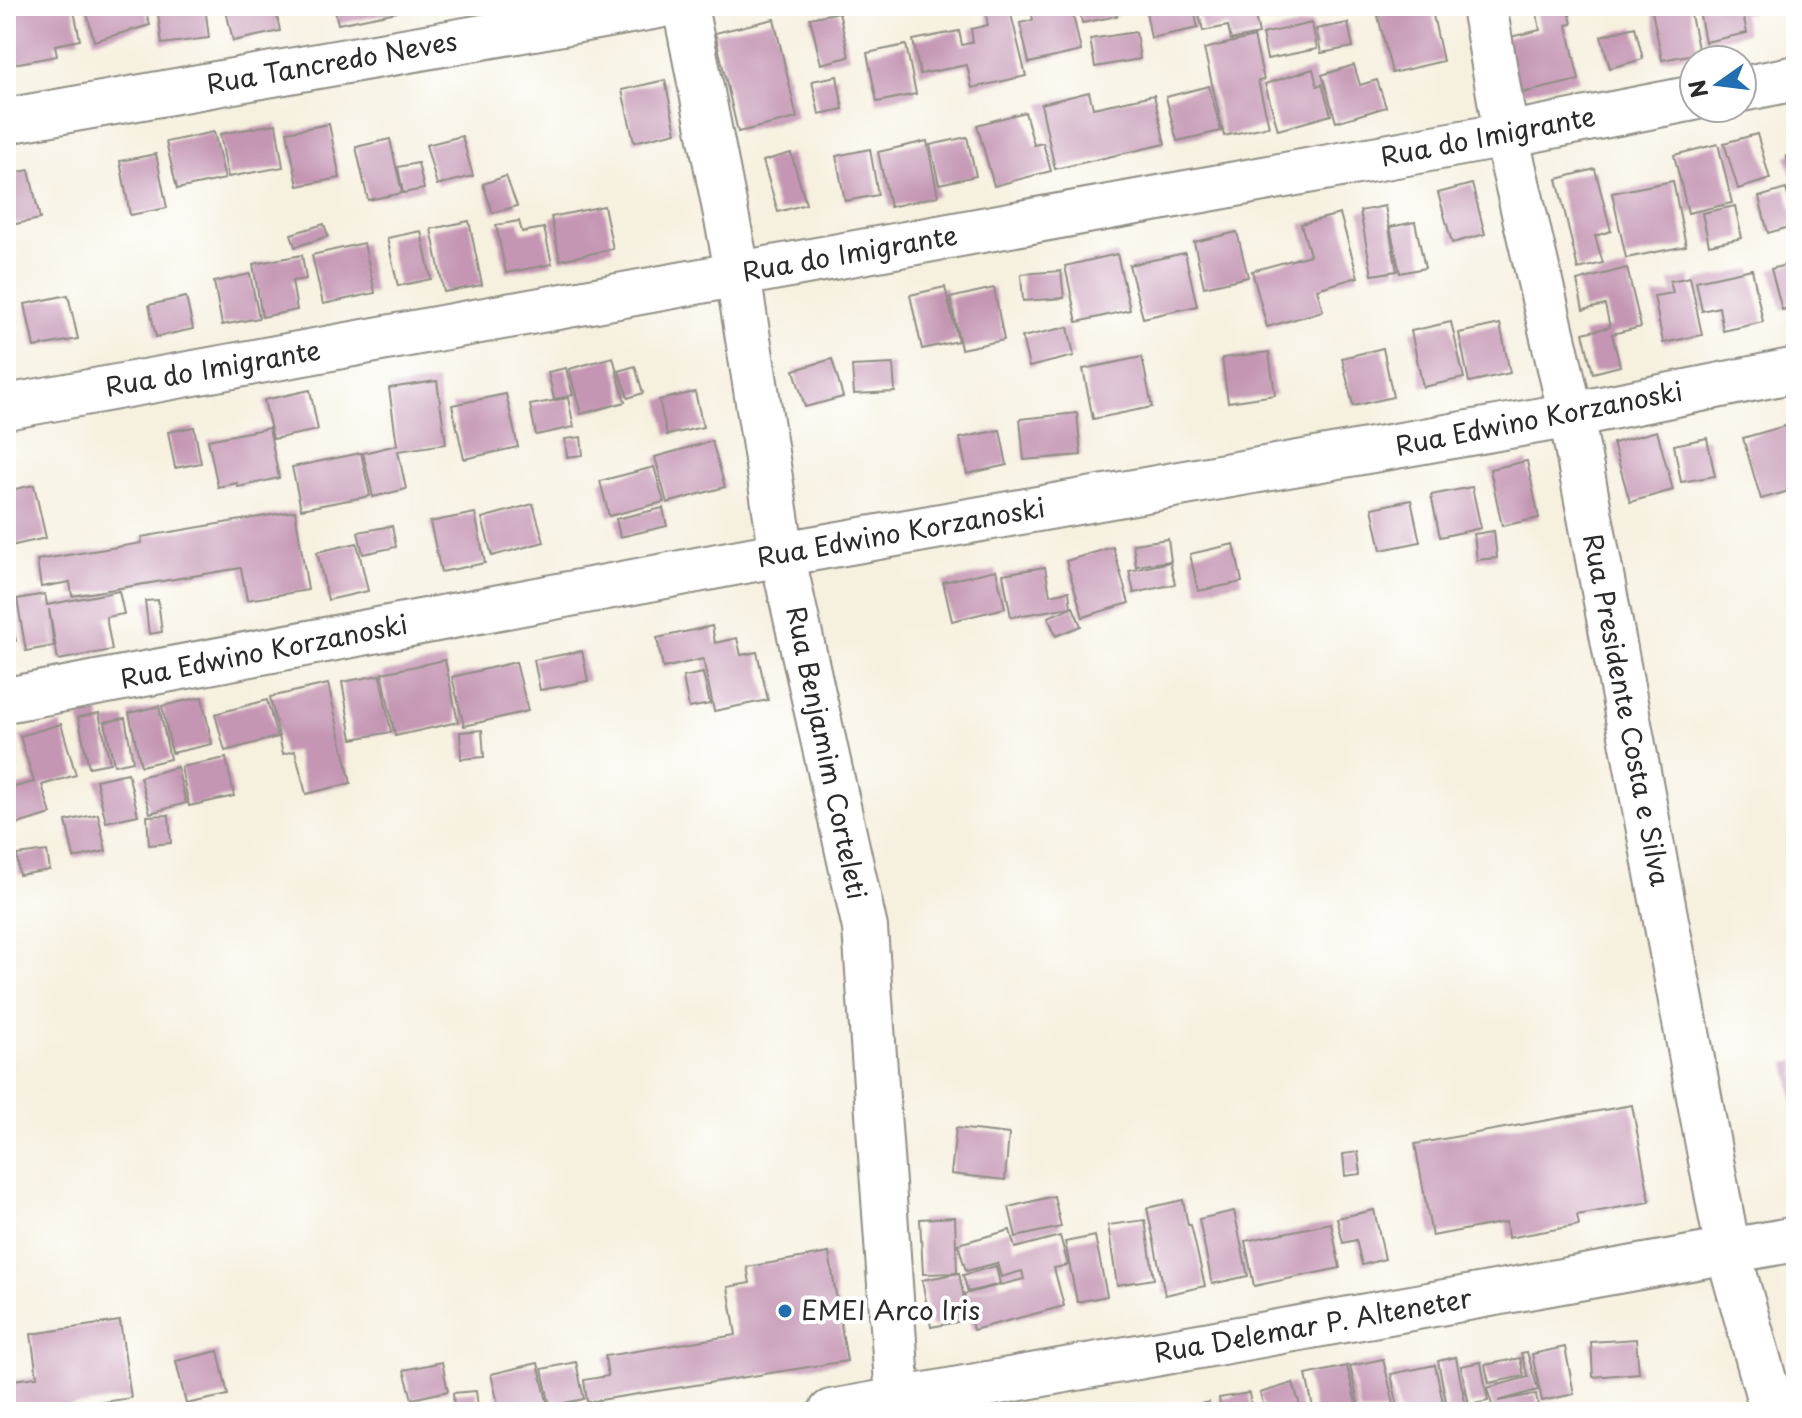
<svg xmlns="http://www.w3.org/2000/svg" width="1802" height="1418" font-family="'Playpen Sans',sans-serif">
<style>
.building{fill:#c496b3}
.lines{fill:none;stroke-linecap:round;stroke-linejoin:round}
.minor-casing{stroke:#908e85;stroke-width:48}
.minor{stroke:#fff;stroke-width:44}
.poi-dot{fill:#1f6fb2;stroke:#fff;stroke-width:3}
.labels{text-anchor:middle;stroke-width:8;stroke-linejoin:round;paint-order:stroke}
.street-label{font-size:26px;fill:#2b2b2b;stroke:#fff}
.poi-label{font-size:26px;fill:#2b2b2b;stroke:#fff;text-anchor:start}
</style>
<rect width="100%" height="100%" fill="#fff"/>
<filter id="ink" filterUnits="userSpaceOnUse"><feTurbulence type="fractalNoise" baseFrequency=".0125" numOctaves="2"/><feDisplacementMap in="SourceGraphic" scale="16" xChannelSelector="R" yChannelSelector="G"/><feConvolveMatrix kernelMatrix="1 2 1 2 8 2 1 2 1" color-interpolation-filters="sRGB"/></filter>
<filter id="wash" filterUnits="userSpaceOnUse"><feTurbulence type="fractalNoise" baseFrequency=".006" numOctaves="4" result="noise"/><feDisplacementMap in="SourceGraphic" scale="32" xChannelSelector="R" yChannelSelector="G"/><feGaussianBlur stdDeviation="1.8" result="paint"/><feColorMatrix in="noise" values="0 0 0 0 0 0 0 0 0 0 0 0 0 0 0 0 0 1.4 0 .05"/><feComposite in="paint" operator="in"/></filter>
<g filter="url(#wash)">
<rect width="100%" height="100%" fill="#f6f0df"/>
<g id="blocks">
<g class="building">
<polygon points="6,6 73,6 80,40 55,45 57,56 8,65"/>
<polygon points="85,6 144,6 150,25 94,41"/>
<polygon points="157,6 205,6 209,38 162,44"/>
<polygon points="225,6 275,6 280,31 233,41"/>
<polygon points="334,6 395,6 397,12 338,24"/>
<polygon points="984,6 1009,6 1026,76 972,88 967,65 920,74 913,40 959,31 962,45 973,42 971,29 988,25"/>
<polygon points="1030,6 1071,6 1081,51 1029,63 1020,23 1033,20"/>
<polygon points="1079,6 1114,6 1117,16 1082,23"/>
<polygon points="1145,6 1193,6 1198,28 1151,38"/>
<polygon points="1197,6 1253,6 1259,34 1231,40 1228,26 1203,31"/>
<polygon points="1419,6 1431,6 1443,61 1392,73 1378,16"/>
<polygon points="1546,6 1568,6 1572,24 1567,25 1579,80 1509,96 1497,40 1540,30 1536,8"/>
<polygon points="1651,6 1689,6 1699,53 1662,60"/>
<polygon points="1698,6 1753,6 1754,12 1743,14 1747,33 1705,42"/>
<polygon points="839,12 849,57 821,64 810,18"/>
<polygon points="774,19 797,118 738,132 715,33"/>
<polygon points="1312,23 1317,49 1267,59 1262,34"/>
<polygon points="1348,23 1353,47 1321,53 1316,29"/>
<polygon points="1635,27 1643,59 1610,68 1601,36"/>
<polygon points="1136,32 1140,59 1095,67 1090,39"/>
<polygon points="1254,37 1264,80 1258,81 1269,126 1224,136 1204,49"/>
<polygon points="906,45 916,94 877,102 867,53"/>
<polygon points="1354,65 1360,85 1377,80 1386,107 1336,122 1322,75"/>
<polygon points="1313,69 1317,86 1322,84 1331,115 1278,130 1265,84"/>
<polygon points="837,76 843,109 819,114 812,81"/>
<polygon points="665,80 676,132 634,142 622,90"/>
<polygon points="1209,86 1221,131 1177,141 1166,97"/>
<polygon points="1089,92 1093,108 1154,95 1165,144 1055,169 1041,104"/>
<polygon points="1025,112 1034,145 1043,143 1051,171 994,186 977,125"/>
<polygon points="276,124 283,167 228,177 220,134"/>
<polygon points="329,124 340,178 298,186 287,132"/>
<polygon points="214,132 225,179 177,189 166,142"/>
<polygon points="1757,134 1770,179 1738,189 1724,143"/>
<polygon points="462,136 473,176 437,185 426,145"/>
<polygon points="967,137 976,176 939,184 930,145"/>
<polygon points="390,139 402,193 368,200 356,147"/>
<polygon points="927,141 938,196 890,207 878,152"/>
<polygon points="1718,144 1732,203 1688,213 1674,155"/>
<polygon points="870,149 878,195 845,201 836,156"/>
<polygon points="791,153 806,204 778,212 763,161"/>
<polygon points="1796,153 1796,189 1795,189 1786,156"/>
<polygon points="156,154 167,208 130,215 120,161"/>
<polygon points="418,163 424,189 403,193 398,167"/>
<polygon points="1595,169 1611,231 1595,236 1603,263 1578,269 1557,179"/>
<polygon points="29,170 40,219 6,226 6,175"/>
<polygon points="506,176 517,206 493,213 483,184"/>
<polygon points="1673,181 1686,246 1626,258 1612,193"/>
<polygon points="1472,184 1485,234 1452,243 1438,193"/>
<polygon points="1786,189 1796,225 1768,233 1759,197"/>
<polygon points="604,206 613,249 560,260 551,217"/>
<polygon points="1385,206 1397,271 1372,275 1360,211"/>
<polygon points="1735,206 1742,238 1709,245 1702,213"/>
<polygon points="1340,214 1358,277 1317,289 1323,311 1267,327 1252,271 1310,255 1301,224"/>
<polygon points="469,221 482,285 444,292 431,229"/>
<polygon points="519,221 522,232 544,228 552,264 506,273 496,225"/>
<polygon points="1415,222 1425,268 1400,273 1390,227"/>
<polygon points="324,224 328,236 295,247 291,234"/>
<polygon points="421,231 431,279 398,286 387,238"/>
<polygon points="1237,232 1248,277 1204,287 1194,242"/>
<polygon points="364,243 375,293 323,304 312,255"/>
<polygon points="1185,253 1197,306 1143,318 1129,265"/>
<polygon points="1117,254 1130,310 1077,322 1065,266"/>
<polygon points="302,255 306,279 292,281 297,310 262,317 253,264"/>
<polygon points="1796,262 1796,306 1782,310 1771,269"/>
<polygon points="1627,268 1641,327 1612,334 1620,366 1593,373 1583,333 1610,327 1605,305 1583,310 1577,281"/>
<polygon points="1752,269 1763,322 1723,331 1719,307 1702,311 1696,281"/>
<polygon points="1061,271 1064,298 1023,301 1021,274"/>
<polygon points="250,274 259,318 222,325 214,282"/>
<polygon points="1690,277 1702,335 1663,343 1654,296 1673,293 1670,281"/>
<polygon points="945,287 958,341 922,349 910,295"/>
<polygon points="994,288 1004,340 961,349 950,298"/>
<polygon points="68,295 78,339 34,347 25,304"/>
<polygon points="186,297 193,329 156,337 149,305"/>
<polygon points="1451,322 1464,378 1423,387 1411,331"/>
<polygon points="1500,324 1510,373 1469,382 1459,333"/>
<polygon points="1068,327 1074,356 1029,367 1022,337"/>
<polygon points="1383,348 1393,397 1353,406 1342,358"/>
<polygon points="1269,352 1275,395 1228,402 1222,358"/>
<polygon points="613,357 625,402 581,414 569,369"/>
<polygon points="1142,357 1152,407 1093,419 1083,369"/>
<polygon points="832,359 843,397 805,407 794,370"/>
<polygon points="893,364 895,392 854,394 852,366"/>
<polygon points="635,366 643,393 628,398 619,371"/>
<polygon points="566,368 573,395 554,399 548,372"/>
<polygon points="437,381 446,444 398,451 406,489 373,497 363,453 397,445 389,388"/>
<polygon points="310,390 318,430 273,439 264,400"/>
<polygon points="695,392 703,427 667,435 659,400"/>
<polygon points="506,394 518,447 464,459 452,405"/>
<polygon points="568,398 574,427 536,435 530,405"/>
<polygon points="1077,413 1081,455 1024,460 1020,419"/>
<polygon points="1788,425 1796,453 1796,489 1761,499 1743,438"/>
<polygon points="194,427 201,463 175,468 168,432"/>
<polygon points="269,428 279,478 238,487 237,483 218,487 208,440"/>
<polygon points="1000,430 1007,465 967,474 960,438"/>
<polygon points="1657,431 1673,490 1630,502 1613,443"/>
<polygon points="581,437 583,455 567,457 565,439"/>
<polygon points="1707,438 1715,476 1681,482 1674,445"/>
<polygon points="712,441 725,487 667,503 655,457"/>
<polygon points="361,453 370,496 301,509 292,467"/>
<polygon points="1527,461 1539,518 1502,526 1490,469"/>
<polygon points="654,467 664,502 609,516 600,481"/>
<polygon points="34,485 46,538 6,547 6,491"/>
<polygon points="1472,487 1481,528 1440,537 1431,495"/>
<polygon points="1411,500 1420,542 1381,550 1372,508"/>
<polygon points="533,504 544,542 492,556 482,518"/>
<polygon points="663,508 667,526 620,537 616,519"/>
<polygon points="295,511 308,590 247,600 241,568 72,596 70,582 41,587 37,560 142,543 141,537"/>
<polygon points="475,513 485,563 441,572 430,522"/>
<polygon points="392,526 396,547 363,554 358,532"/>
<polygon points="1494,531 1497,558 1477,560 1474,534"/>
<polygon points="1168,539 1171,561 1136,566 1133,544"/>
<polygon points="357,543 368,591 328,600 317,552"/>
<polygon points="1234,544 1242,582 1198,591 1190,554"/>
<polygon points="1113,547 1129,603 1083,617 1066,561"/>
<polygon points="1170,562 1175,584 1134,593 1129,571"/>
<polygon points="1045,567 1050,595 1069,591 1071,607 1011,617 1003,574"/>
<polygon points="996,570 1005,608 952,621 943,582"/>
<polygon points="119,591 124,614 106,617 112,650 58,660 49,609 54,646 26,651 17,599 45,594 47,605"/>
<polygon points="158,600 162,632 149,634 145,601"/>
<polygon points="6,606 9,606 16,641 6,643"/>
<polygon points="1073,607 1081,626 1056,636 1048,617"/>
<polygon points="712,626 715,643 737,638 741,655 757,652 768,700 714,711 703,659 663,668 657,638"/>
<polygon points="582,651 588,681 540,690 534,660"/>
<polygon points="445,660 458,722 395,736 382,673"/>
<polygon points="516,662 528,711 464,726 452,677"/>
<polygon points="703,673 710,704 689,708 683,677"/>
<polygon points="380,675 391,732 352,739 342,682"/>
<polygon points="328,684 351,783 306,794 295,751 283,754 270,697"/>
<polygon points="202,697 212,744 172,753 162,706"/>
<polygon points="267,700 277,737 225,751 215,714"/>
<polygon points="159,706 170,759 141,766 129,713"/>
<polygon points="99,713 110,763 89,767 78,717"/>
<polygon points="125,718 133,761 114,765 105,722"/>
<polygon points="61,724 76,775 42,785 51,814 11,826 6,808 6,789 34,782 20,736"/>
<polygon points="482,730 484,757 461,759 460,732"/>
<polygon points="226,758 234,796 189,806 181,767"/>
<polygon points="177,767 186,803 150,813 140,777"/>
<polygon points="128,773 138,815 106,822 96,780"/>
<polygon points="98,814 106,851 74,858 66,821"/>
<polygon points="169,815 171,843 149,845 147,816"/>
<polygon points="47,851 50,870 19,875 17,855"/>
<polygon points="1796,1061 1796,1109 1795,1109 1786,1063"/>
<polygon points="1632,1105 1650,1202 1577,1215 1579,1225 1508,1238 1506,1222 1432,1236 1415,1144"/>
<polygon points="956,1128 1009,1134 1005,1180 951,1174"/>
<polygon points="1358,1152 1361,1174 1345,1176 1343,1154"/>
<polygon points="1054,1196 1061,1227 1016,1237 1009,1207"/>
<polygon points="1183,1200 1188,1225 1191,1225 1205,1286 1165,1295 1147,1208"/>
<polygon points="1374,1210 1385,1259 1362,1265 1356,1240 1343,1243 1337,1218"/>
<polygon points="1234,1211 1248,1276 1212,1284 1199,1219"/>
<polygon points="955,1217 957,1273 923,1274 920,1219"/>
<polygon points="1145,1220 1154,1279 1117,1285 1108,1225"/>
<polygon points="1331,1223 1340,1268 1254,1286 1245,1241"/>
<polygon points="1010,1230 1015,1248 1060,1236 1068,1265 1054,1268 1064,1306 973,1330 964,1294 1024,1279 1022,1271 1001,1277 997,1263 966,1271 958,1244"/>
<polygon points="1095,1236 1107,1296 1077,1302 1065,1242"/>
<polygon points="829,1253 847,1361 587,1402 584,1380 608,1376 605,1356 736,1335 728,1287 750,1283 747,1267"/>
<polygon points="996,1266 1000,1284 968,1292 963,1275"/>
<polygon points="959,1273 968,1320 931,1327 922,1280"/>
<polygon points="120,1321 131,1398 36,1412 6,1412 6,1381 37,1377 31,1334"/>
<polygon points="1636,1339 1639,1373 1593,1377 1591,1342"/>
<polygon points="1565,1347 1574,1394 1542,1401 1532,1354"/>
<polygon points="218,1351 228,1395 186,1404 176,1361"/>
<polygon points="1527,1352 1538,1390 1498,1401 1536,1394 1539,1412 1494,1412 1487,1388 1528,1377 1521,1353"/>
<polygon points="1456,1357 1467,1412 1448,1412 1438,1361"/>
<polygon points="1520,1358 1524,1376 1489,1383 1485,1365"/>
<polygon points="1383,1359 1396,1412 1360,1412 1350,1366"/>
<polygon points="442,1362 448,1391 412,1399 404,1370"/>
<polygon points="576,1362 584,1399 550,1406 542,1369"/>
<polygon points="1481,1362 1488,1401 1469,1405 1461,1366"/>
<polygon points="538,1363 548,1406 521,1412 500,1412 491,1374"/>
<polygon points="1435,1365 1445,1412 1399,1412 1391,1374"/>
<polygon points="1347,1366 1358,1412 1314,1412 1306,1375"/>
<polygon points="1293,1383 1302,1412 1265,1412 1260,1393"/>
<polygon points="476,1391 478,1407 454,1409 453,1393"/>
<polygon points="1249,1393 1252,1412 1221,1412 1219,1398"/>
<polygon points="1209,1402 1211,1412 1167,1412 1167,1411"/>
<polygon points="1165,1406 1166,1412 1140,1412 1140,1411"/>
</g>
</g>
</g>
<g filter="url(#ink)">
<use href="#blocks" fill-opacity="0" stroke="#908e85" stroke-width="2"/>
<g class="lines">
<g class="minor-casing">
<g id="minor">
<polyline points="685,6 738,275 782,554 865,928 899,1412"/>
<polyline points="1484,6 1506,135 1571,415 1728,1251 1773,1412"/>
<polyline points="1742,89 1796,78"/>
<polyline points="6,121 658,6"/>
<polyline points="6,407 1506,135 1694,98"/>
<polyline points="6,700 782,554 1571,415 1796,370"/>
<polyline points="831,1412 1796,1239"/>
</g>
</g>
<use href="#minor" class="minor"/>
</g>
</g>
<circle class="poi-dot" cx="785" cy="1311" r="8"/>
<g class="labels">
<g class="street-label">
<text transform="translate(332 63) rotate(-10)" y="9">Rua Tancredo Neves</text>
<text transform="translate(1488 137) rotate(-11)" y="9">Rua do Imigrante</text>
<text transform="translate(850 254) rotate(-10)" y="9">Rua do Imigrante</text>
<text transform="translate(213 369) rotate(-10)" y="9">Rua do Imigrante</text>
<text transform="translate(1539 419) rotate(-11)" y="9">Rua Edwino Korzanoski</text>
<text transform="translate(901 533) rotate(-10)" y="9">Rua Edwino Korzanoski</text>
<text transform="translate(264 652) rotate(-11)" y="9">Rua Edwino Korzanoski</text>
<text transform="translate(1626 710) rotate(79)" y="9">Rua Presidente Costa e Silva</text>
<text transform="translate(826 753) rotate(78)" y="9">Rua Benjamim Corteleti</text>
<text transform="translate(1313 1326) rotate(-10)" y="9">Rua Delemar P. Alteneter</text>
</g>
<g class="poi-label">
<text x="801" y="1320">EMEI Arco Iris</text>
</g>
</g>
<rect width="1802" height="1418" fill="none" stroke="#fff" stroke-width="32"/>
<g transform="translate(1718 84) rotate(256)"><circle r="38" fill="#ffffff" stroke="#aaaaaa" stroke-width="2"/>
<path d="M0-6L14 30L0 20L-14 30Z" fill="#1f6fb2"/>
<text y="-12" font-size="22" font-weight="bold" text-anchor="middle" fill="#2b2b2b">N</text>
</g>
</svg>
